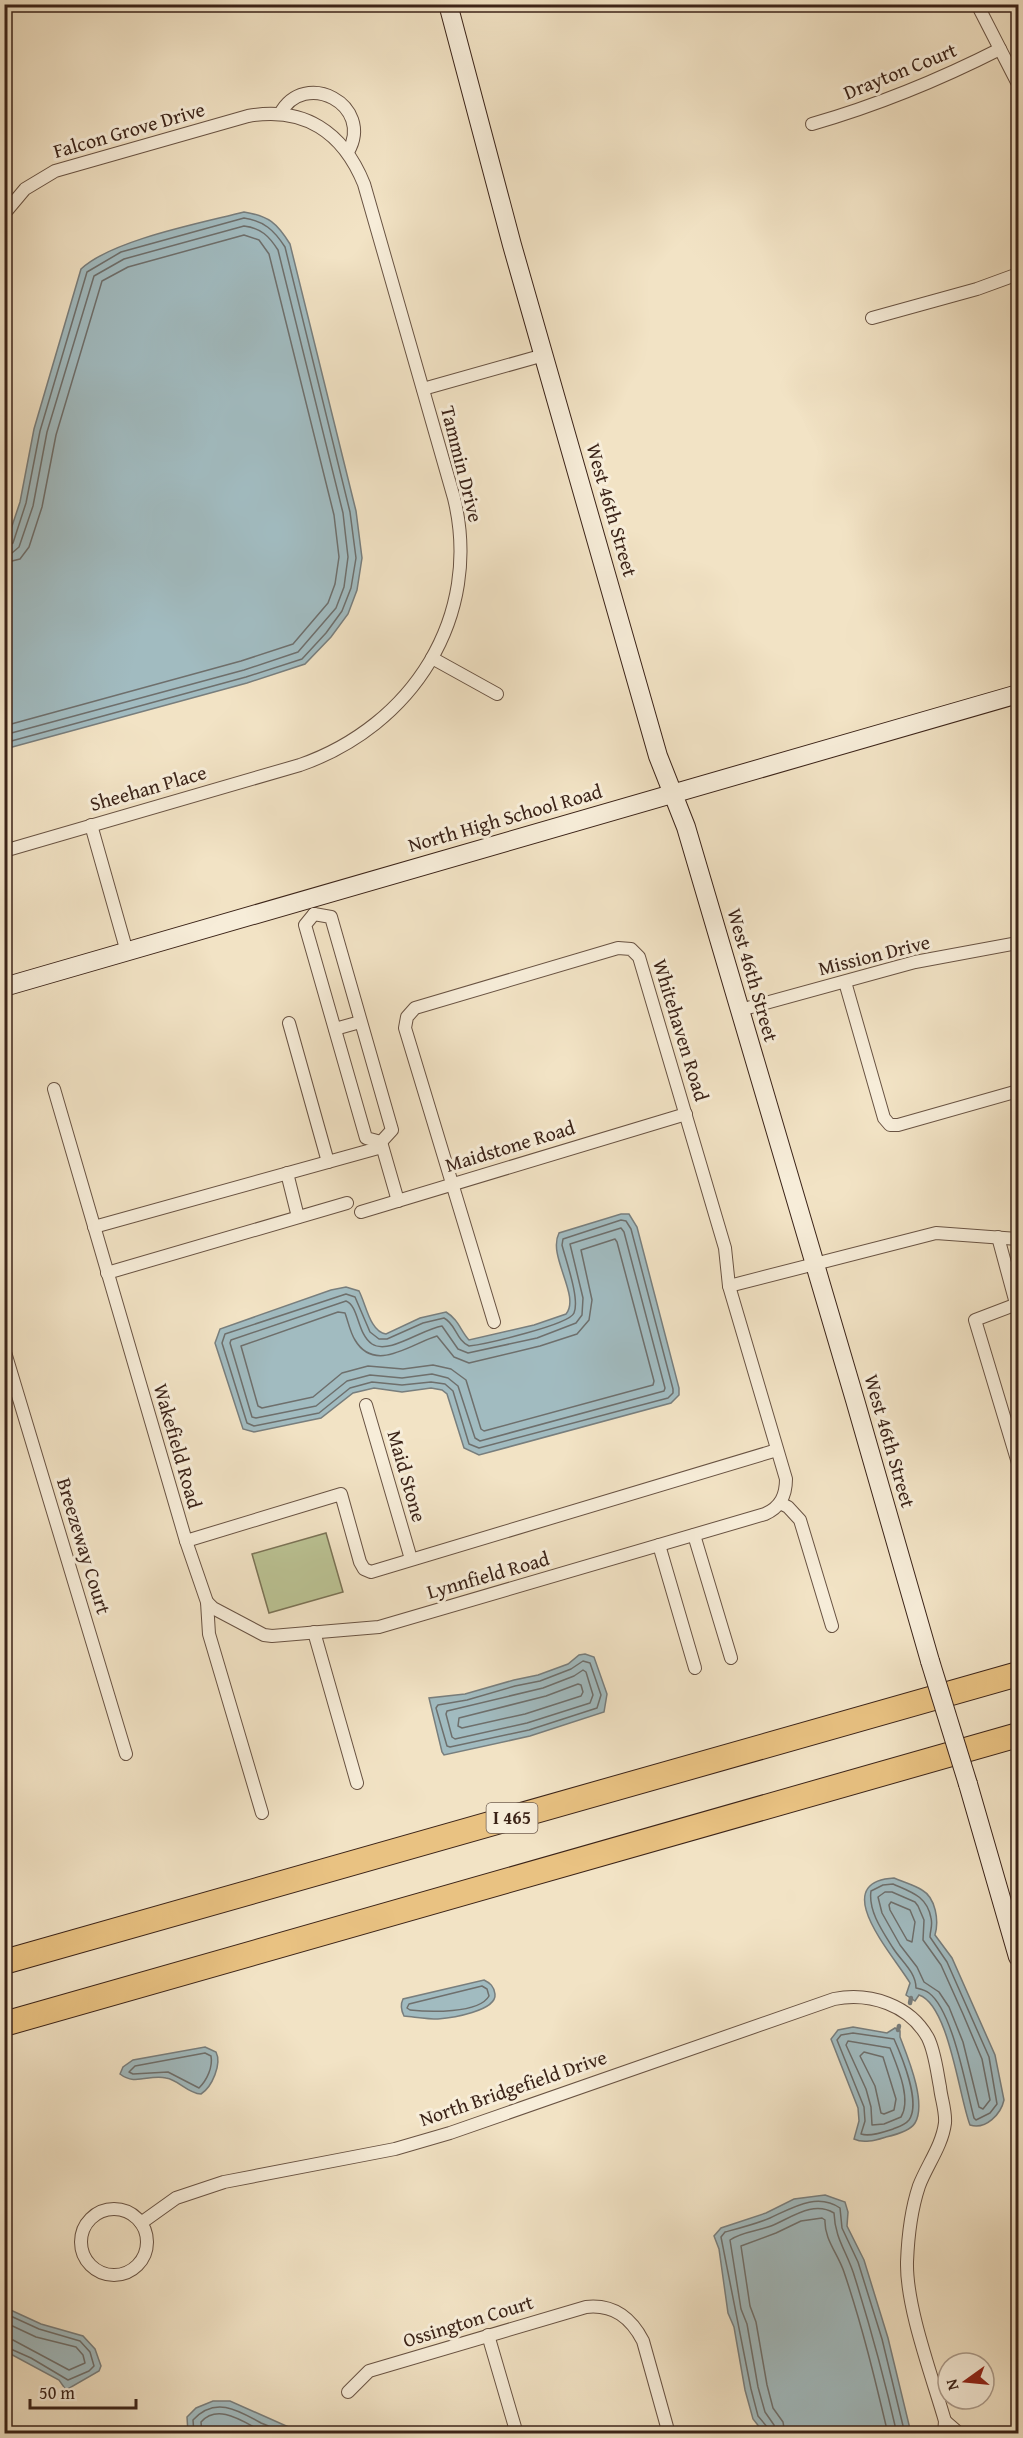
<svg xmlns="http://www.w3.org/2000/svg" width="1023" height="2438" font-family="'Gentium Book Plus',serif">
<style>
.green{fill:#bbc394;stroke:#7b7356;stroke-width:1.5}
.water{fill:#a1bbc0;stroke:#787e7d;stroke-width:1.5}
.lines{fill:none;stroke-linecap:round;stroke-linejoin:round}
.shore{stroke:#6e6f6c;stroke-width:1.5}
.stream{stroke:#787e7d;stroke-width:4.5}
.street-casing{stroke:#695343;stroke-width:14}
.secondary-casing{stroke:#3b2318;stroke-width:20}
.highway-casing{stroke:#3b2318;stroke-width:26}
.street{stroke:#f7edd9;stroke-width:12}
.secondary{stroke:#f7edd9;stroke-width:18}
.highway{stroke:#e9c282;stroke-width:24}
.secondary-bridge-casing{stroke:#3b2318;stroke-width:20;stroke-linecap:butt}
.secondary-bridge{stroke:#f7edd9;stroke-width:18}
.labels{text-anchor:middle;stroke-width:6;stroke-linejoin:round;paint-order:stroke}
.shield{fill:#f7edd9;stroke:#736052;stroke-width:1.5}
.shield-label{font-size:18px;font-weight:bold;fill:#3b2318}
.street-label{font-size:20px;fill:#3b2318;stroke:#f7edd9}
</style>
<rect width="100%" height="100%" fill="#f2e3c5"/>
<filter id="stains"><feTurbulence type="fractalNoise" baseFrequency=".00333" numOctaves="4"/><feColorMatrix values="0 0 0 0 .2 0 0 0 0 .09 0 0 0 0 .02 0 0 0 .5 -.17"/></filter>
<radialGradient id="worn" r=".72"><stop offset=".6" stop-color="#630" stop-opacity="0"/><stop offset="1" stop-color="#630" stop-opacity=".3"/></radialGradient>
<polygon class="green" points="326,1533 343,1592 269,1613 252,1554"/>
<g class="water">
<path d="M244 212C269 216 277 223 290 244L356 511 362 558 357 590 348 614 331 637 305 664 247 683 5 749V547L20 502 34 429 81 269C112 240 201 223 244 212Z"/>
<path d="M621 1214H629L637 1227 679 1388V1395L671 1403 479 1455 464 1448 447 1394 442 1390 431 1388 402 1392 374 1388 353 1393 321 1418 254 1432 243 1429 215 1343 220 1329 331 1290 346 1287 359 1291C366 1304 370 1332 386 1334L420 1318 446 1312C459 1320 460 1330 469 1340L534 1325 566 1314C581 1296 547 1256 559 1233Z"/>
<polygon points="585,1654 594,1657 607,1694 604,1712 530,1736 444,1755 442,1752 429,1698 465,1694 514,1680 538,1675 568,1664 579,1655"/>
<path d="M894 1878C903 1882 914 1885 922 1890 936 1898 939 1921 935 1935L952 1958 995 2055 1004 2100C1001 2114 986 2130 970 2125 959 2097 949 2005 919 1995L915 2001 906 1995 910 1983C895 1957 826 1882 894 1878Z"/>
<path d="M484 1980C490 1983 494 1986 495 1994 497 2011 451 2018 438 2019 427 2019 415 2017 404 2016 401 2010 400 2005 403 1999Z"/>
<path d="M853 2027 887 2033 895 2028 900 2031V2037C908 2058 927 2103 915 2123 910 2131 895 2135 886 2137 876 2140 864 2144 854 2139L859 2121 858 2108 831 2039 838 2030Z"/>
<path d="M205 2047 216 2052C222 2064 212 2087 201 2094 187 2093 179 2080 166 2078 149 2074 135 2086 120 2074L123 2067 133 2060Z"/>
<polygon points="825,2195 845,2202 848,2212 847,2226 864,2260 888,2338 911,2433 764,2433 753,2419 745,2390 734,2327 728,2313 719,2249 714,2236 721,2228 766,2213 794,2199"/>
<polygon points="4,2307 41,2324 83,2336 95,2349 101,2366 99,2371 66,2390 59,2380 5,2351"/>
<polygon points="213,2401 230,2401 302,2433 188,2433 187,2417 196,2408"/>
</g>
<g class="lines">
<g class="shore">
<path d="M4 547 13 543 26 503 40 431 87 272 121 252 244 218C264 221 274 230 285 247L350 512 356 558 351 588 342 611 326 633 302 659 246 677 4 743"/>
<path d="M4 554 12 553 19 547 33 506 47 432 94 276 124 259 244 226C261 228 269 236 278 250L343 513 348 557 344 587 336 608 298 652 244 670 4 735"/>
<polyline points="4,563 20,559 29,547 42,507 56,435 102,281 128,267 244,235 259,240 269,254 334,515 339,557 335,584 328,603 293,644 241,661 4,726"/>
<path d="M621 1220 626 1221 631 1229 673 1389V1393L668 1398 479 1448 469 1444 453 1391 445 1384 431 1382 402 1385 372 1382 350 1388 319 1413 254 1426 247 1423 222 1343 225 1334 346 1294 355 1297 370 1332 379 1339H387L423 1323 444 1318C456 1324 456 1340 469 1346 485 1344 569 1325 574 1313 580 1299 566 1261 562 1245L563 1239Z"/>
<path d="M621 1228 624 1232 665 1388 664 1391 480 1441 475 1438 458 1386 448 1378 432 1374 402 1378 370 1375 347 1381 316 1406 256 1418 252 1417 230 1343 231 1340 346 1301C359 1306 357 1334 372 1344 389 1355 422 1329 442 1326L458 1349 468 1353 537 1338 576 1323 582 1315 583 1298 570 1244Z"/>
<path d="M615 1239 617 1242 654 1381 653 1385 484 1431 481 1429 466 1380 451 1369 433 1365 403 1369 368 1366 342 1373 313 1397 262 1408 258 1406 241 1346 338 1312 345 1313C348 1321 350 1332 355 1340 375 1374 412 1343 437 1336L454 1357 469 1363 540 1346 577 1334 589 1320 592 1300 581 1250Z"/>
<polygon points="583,1661 590,1663 601,1695 597,1708 529,1730 450,1747 447,1746 436,1708 438,1705 467,1700 515,1686 540,1681 571,1669"/>
<polygon points="583,1670 586,1672 593,1695 590,1703 527,1723 455,1739 452,1737 446,1714 447,1711 543,1688 574,1676"/>
<polygon points="578,1684 581,1685 583,1692 581,1696 525,1714 462,1728 458,1726 459,1718 546,1696"/>
<path d="M893 1884C911 1892 927 1896 931 1918 933 1925 930 1931 930 1937L947 1962 989 2057 997 2104 990 2113 976 2120 974 2118C966 2088 953 2011 929 1993 925 1990 920 1989 916 1988 916 1972 901 1961 893 1948 883 1932 868 1911 871 1891L883 1885Z"/>
<polygon points="885,1892 892,1892 915,1902 918,1906 924,1920 923,1940 941,1965 963,2014 982,2059 990,2100 983,2109 979,2107 963,2042 949,2007 939,1992 924,1982 917,1967 900,1945 882,1913 878,1897"/>
<polygon points="891,1902 910,1910 915,1922 912,1942 907,1940 890,1910 889,1905"/>
<path d="M482 1986 487 1989 489 1996C479 2014 428 2012 410 2010L407 2008 409 2004Z"/>
<path d="M853 2033 894 2039C902 2057 921 2103 909 2120 905 2125 898 2127 893 2129 884 2132 870 2137 861 2134L865 2121 864 2107 837 2040 841 2035Z"/>
<path d="M848 2041 890 2048C897 2066 912 2099 901 2117L884 2124 872 2125 871 2107 866 2089 846 2045Z"/>
<polygon points="864,2052 883,2057 896,2099 894,2110 884,2114 881,2113 875,2086 860,2056"/>
<path d="M205 2053 211 2056C213 2067 207 2080 199 2088L168 2072 133 2074 129 2072 135 2066Z"/>
<polyline points="4,2313 39,2329 80,2341 90,2352 94,2366 89,2371 68,2380 31,2358 4,2346"/>
<polyline points="4,2322 36,2337 76,2347 83,2355 85,2363 69,2370 13,2340 4,2339"/>
<path d="M194 2434 193 2420C215 2396 238 2410 261 2423 270 2427 279 2430 288 2434"/>
<path d="M202 2434 201 2422C220 2401 248 2426 268 2434"/>
<path d="M769 2434 768 2428 758 2416 751 2389 721 2237 725 2232C740 2228 756 2224 770 2218 792 2208 817 2192 840 2208L842 2228 858 2262 882 2339 905 2434"/>
<path d="M776 2434 774 2425 765 2412 758 2387 747 2324 741 2309 730 2240C741 2232 758 2231 771 2226 791 2218 813 2200 834 2213 835 2240 848 2253 855 2278 871 2329 885 2381 897 2434"/>
<path d="M785 2434 783 2422 773 2408 767 2385 756 2322 750 2306 741 2246 776 2233 801 2221 822 2218 825 2220C824 2239 838 2254 844 2272 862 2325 875 2379 888 2434"/>
</g>
<g class="stream">
<polyline points="910,2003 911,1998"/>
<polyline points="898,2030 899,2026"/>
</g>
<g class="street-casing">
<g id="street">
<polyline points="977,4 1018,84"/>
<path d="M280 114C304 68 375 105 348 152"/>
<path d="M812 124C878 105 939 80 1000 49"/>
<path d="M4 214 25 189 55 171 248 116C304 106 343 132 364 184L454 498C483 617 412 726 300 765L4 851"/>
<polyline points="872,318 977,289 1018,274"/>
<polyline points="423,389 544,355"/>
<polyline points="432,658 497,694"/>
<polyline points="91,825 127,952"/>
<polyline points="314,914 331,917 392,1130 381,1142"/>
<polyline points="314,914 305,925 366,1138 381,1142"/>
<polyline points="845,982 884,1118 890,1125 898,1125 1018,1091"/>
<polyline points="740,1010 915,962 1018,943"/>
<polyline points="289,1023 328,1162"/>
<polyline points="335,1029 360,1022"/>
<polyline points="54,1089 186,1541 207,1602 209,1634 262,1813"/>
<polyline points="381,1142 398,1201"/>
<polyline points="287,1173 298,1217"/>
<polyline points="361,1212 686,1114"/>
<polyline points="94,1227 382,1147"/>
<polyline points="998,1237 1018,1311"/>
<polyline points="107,1273 347,1203"/>
<polyline points="729,1286 936,1233 1018,1239"/>
<polyline points="1017,1304 975,1320 1018,1463"/>
<polyline points="4,1349 126,1754"/>
<polyline points="366,1405 411,1559"/>
<polyline points="780,1503 788,1507 800,1520 832,1626"/>
<polyline points="694,1535 731,1658"/>
<polyline points="186,1541 341,1494 360,1562 364,1569 371,1572 777,1450"/>
<polyline points="659,1545 695,1668"/>
<path d="M207 1602 213 1608 264 1635 272 1636 379 1627 765 1514C781 1507 786 1495 786 1479L729 1286 725 1248 639 957 631 949 618 948 415 1008 407 1017 405 1028 494 1322"/>
<polyline points="314,1632 357,1783"/>
<circle cx="114" cy="2242" r="33"/>
<path d="M141 2223 176 2198 224 2182 395 2149 450 2133 834 1999C870 1992 910 2005 928 2038 935 2052 937 2072 940 2087 941 2098 946 2111 945 2123 942 2146 927 2165 919 2186 911 2210 908 2236 907 2262 906 2307 932 2376 945 2421L944 2434"/>
<polyline points="488,2335 517,2434"/>
<path d="M348 2392 369 2371 586 2307C614 2304 631 2318 643 2341L669 2434"/>
<polyline points="945,2421 960,2434"/>
</g>
</g>
<g class="secondary-casing">
<g id="secondary">
<polyline points="448,4 512,245 658,756 686,827 855,1400 930,1661"/>
<polyline points="4,987 1018,694"/>
<polyline points="968,1784 1018,1957"/>
</g>
</g>
<g class="highway-casing">
<g id="highway">
<polyline points="4,1962 1018,1674"/>
<polyline points="4,2024 1018,1735"/>
</g>
</g>
<use href="#street" class="street"/>
<use href="#secondary" class="secondary"/>
<use href="#highway" class="highway"/>
<g class="secondary-bridge-casing">
<polyline id="secondary-bridge" points="930,1661 968,1784"/>
</g>
<use href="#secondary-bridge" class="secondary-bridge"/>
</g>
<g class="labels">
<rect class="shield" x="486.5" y="1803" width="51" height="30" rx="4.5"/>
<g class="shield-label">
<text x="512" y="1824">I 465</text>
</g>
<g class="street-label">
<text transform="translate(900 71) rotate(-22)" y="7">Drayton Court</text>
<text transform="translate(129 130) rotate(-16)" y="7">Falcon Grove Drive</text>
<text transform="translate(462 464) rotate(76)" y="7">Tammin Drive</text>
<text transform="translate(612 510) rotate(74)" y="7">West 46th Street</text>
<text transform="translate(148 788) rotate(-16)" y="7">Sheehan Place</text>
<text transform="translate(505 818) rotate(-16)" y="7">North High School Road</text>
<text transform="translate(874 955) rotate(-14)" y="7">Mission Drive</text>
<text transform="translate(753 975) rotate(74)" y="7">West 46th Street</text>
<text transform="translate(681 1030) rotate(73)" y="7">Whitehaven Road</text>
<text transform="translate(510 1146) rotate(-17)" y="7">Maidstone Road</text>
<text transform="translate(890 1441) rotate(74)" y="7">West 46th Street</text>
<text transform="translate(178 1446) rotate(74)" y="7">Wakefield Road</text>
<text transform="translate(407 1476) rotate(74)" y="7">Maid Stone</text>
<text transform="translate(84 1546) rotate(73)" y="7">Breezeway Court</text>
<text transform="translate(488 1575) rotate(-16)" y="7">Lynnfield Road</text>
<text transform="translate(513 2088) rotate(-19)" y="7">North Bridgefield Drive</text>
<text transform="translate(468 2321) rotate(-17)" y="7">Ossington Court</text>
</g>
</g>
<rect width="1023" height="2438" fill="none" stroke="#f2e3c5" stroke-width="24"/>
<rect x="6" y="6" width="1011" height="2426" fill="none" stroke="#3b2318" stroke-width="3"/>
<rect x="12" y="12" width="999" height="2414" fill="none" stroke="#3b2318" stroke-width="1.5"/>
<g transform="translate(966 2381) rotate(255)"><circle r="28" fill="#f7edd9" stroke="#ac9c8c" stroke-width="1.5"/>
<path d="M0-4.5L10 22L0 15L-10 22Z" fill="#8f2418"/>
<text y="-9" font-size="16" font-weight="bold" text-anchor="middle" fill="#3b2318">N</text>
</g>
<path d="M30 2399v9h106v-9" fill="none" stroke="#3b2318" stroke-width="3"/>
<text x="39" y="2399" font-size="18" fill="#3b2318" stroke="#f7edd9" stroke-width="4.5" paint-order="stroke">50 m</text>
<rect width="100%" height="100%" filter="url(#stains)"/>
<rect width="100%" height="100%" fill="url(#worn)"/>
</svg>
